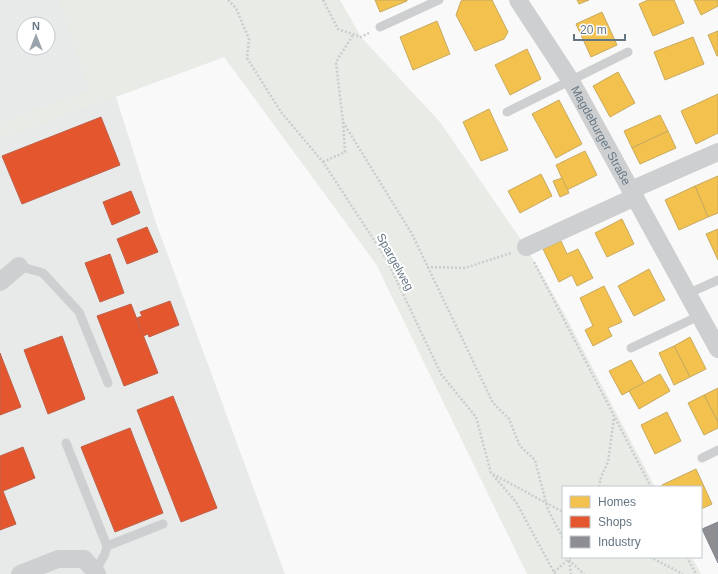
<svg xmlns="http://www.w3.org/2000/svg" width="718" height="574" font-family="Helvetica,sans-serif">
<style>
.built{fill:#e8e9e9;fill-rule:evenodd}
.green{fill:#e8ebe6}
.homes{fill:#f2c14e;stroke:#c8aa5e}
.shops{fill:#e4572e;stroke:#be6048}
.industry{fill:#8d8d92;stroke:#81868e}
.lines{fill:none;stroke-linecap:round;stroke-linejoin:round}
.path{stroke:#cbcccd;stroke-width:2.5;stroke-dasharray:2 2;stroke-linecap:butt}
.lane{stroke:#cecfd0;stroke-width:9}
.street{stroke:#cecfd0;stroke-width:18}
.labels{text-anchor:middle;stroke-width:4;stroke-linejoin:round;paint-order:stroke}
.street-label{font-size:12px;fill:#657683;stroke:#fff}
</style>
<rect width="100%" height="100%" fill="#f9f9f9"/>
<path class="built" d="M0 0H183L224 57 116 97 156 223 285 574H0ZM24 24H48V48H24Z"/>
<polygon class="green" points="59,0 340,0 361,37 440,122 526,247 565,315 655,487 563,487 563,557 692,557 701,574 527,574 376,264 224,57 0,139 0,122 89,91"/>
<g class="homes">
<polygon points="375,0 407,0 407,1 380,12"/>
<polygon points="465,0 492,0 508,32 504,39 475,51 456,15 461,1"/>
<polygon points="577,0 589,0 579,4"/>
<polygon points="648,0 674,0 684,23 653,36 639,4"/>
<polygon points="694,0 718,0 718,6 701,15"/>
<polygon points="602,12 617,45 591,57 576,24"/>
<polygon points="437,21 450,54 413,70 400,37"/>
<polygon points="718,31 718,56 717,56 708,35"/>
<polygon points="693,37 704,64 665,80 654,52"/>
<polygon points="527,49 541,79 510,95 495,65"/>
<polygon points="618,72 635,103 610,117 593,86"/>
<polygon points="718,94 718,133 696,144 681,111"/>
<polygon points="559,100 582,144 556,158 532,114"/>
<polygon points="489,109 508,150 481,161 463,122"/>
<polygon points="660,115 668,131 632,148 624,131"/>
<polygon points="668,131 676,148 640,164 632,148"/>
<polygon points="585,151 597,175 567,190 556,165"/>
<polygon points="541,174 552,196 520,213 508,191"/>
<polygon points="718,176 718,213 708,217 695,186"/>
<polygon points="562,178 569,193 560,197 553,181"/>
<polygon points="695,186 708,217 679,230 665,200"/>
<polygon points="622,219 634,244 607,257 595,233"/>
<polygon points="718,229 718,260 706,234"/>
<polygon points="561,241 567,254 578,249 593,278 577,286 572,275 559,282 543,249"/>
<polygon points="649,269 665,300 634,316 618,286"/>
<polygon points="604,286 622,322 608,328 612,336 593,346 585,330 593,326 580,298"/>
<polygon points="690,337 706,369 690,377 674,346"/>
<polygon points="674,346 690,377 674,385 659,353"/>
<polygon points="631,360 644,383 622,395 609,371"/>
<polygon points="660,374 670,391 639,409 629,391"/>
<polygon points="718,388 718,422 704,395"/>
<polygon points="704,395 718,422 718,428 704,435 688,403"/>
<polygon points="667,412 681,441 655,454 641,425"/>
<polygon points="696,469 712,504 701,509 701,487 663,487 662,485"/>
</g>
<g class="shops">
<polygon points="101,117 120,165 22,204 2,156"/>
<polygon points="131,191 140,213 112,225 103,202"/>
<polygon points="147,227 158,252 127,264 117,239"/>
<polygon points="110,254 124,293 100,302 85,263"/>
<polygon points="170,301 179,325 149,337 148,334 143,336 137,318 142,316 140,312"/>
<polygon points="131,304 158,373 124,386 97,316"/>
<polygon points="62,336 85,399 48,414 24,350"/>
<polygon points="0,353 21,407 0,415"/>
<polygon points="173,396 217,508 181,522 137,410"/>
<polygon points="130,428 163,513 115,532 81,447"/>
<polygon points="23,447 35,478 3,491 16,524 0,530 0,456"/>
</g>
<polygon class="industry" points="718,522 718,563 702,529"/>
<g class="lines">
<g class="path">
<polyline points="228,0 236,8 249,39 247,58 281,112 323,162 387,260 441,374 476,417 491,473 563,512"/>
<polyline points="323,0 338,29 361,37 369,33"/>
<polyline points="343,122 412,234 493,403 509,419 520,446 535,460 548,510 563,538"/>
<polyline points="323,162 345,152 343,122 336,62 353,35"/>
<polyline points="534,262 651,487"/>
<polyline points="427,267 465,268 511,253"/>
<polyline points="493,475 516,502 555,574"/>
<polyline points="599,487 601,477 608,462 614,417"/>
<polyline points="650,557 683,574"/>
<polyline points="687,557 696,574"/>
<polyline points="569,560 584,574"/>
<polyline points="569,561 571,574"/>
<polyline points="554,572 571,557"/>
</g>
<g class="lane">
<polyline points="380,27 439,0"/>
<polyline points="507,112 628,52"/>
<polyline points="19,266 43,273 79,312 108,383"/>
<polyline points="687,294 718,280"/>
<polyline points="631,348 699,316"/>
<polyline points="66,443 107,546 105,554 95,572"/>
<polyline points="702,458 718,450"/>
<polyline points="107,546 163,524"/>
</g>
<g class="street">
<path id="s1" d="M518 0 571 81 718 349"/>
<polyline points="631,190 718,152"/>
<polyline points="526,247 635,197"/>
<polyline points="0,282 19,266"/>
<polyline points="20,574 58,559 84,559 97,574"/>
</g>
</g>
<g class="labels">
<g class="street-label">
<text dy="4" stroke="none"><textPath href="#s1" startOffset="159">Magdeburger Straße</textPath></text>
<text transform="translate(395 262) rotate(61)" y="4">Spargelweg</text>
</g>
</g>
<rect x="562" y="486" width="140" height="72" fill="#ffffff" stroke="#c1c8cd"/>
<rect x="570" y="496" width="20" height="12" fill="#f2c14e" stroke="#c1c8cd"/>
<text x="598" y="506" font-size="12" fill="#657683">Homes</text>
<rect x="570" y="516" width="20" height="12" fill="#e4572e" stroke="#c1c8cd"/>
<text x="598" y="526" font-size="12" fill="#657683">Shops</text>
<rect x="570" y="536" width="20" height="12" fill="#8d8d92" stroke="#c1c8cd"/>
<text x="598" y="546" font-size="12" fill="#657683">Industry</text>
<g transform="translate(36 36)"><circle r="19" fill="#ffffff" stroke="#c1c8cd"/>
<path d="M0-3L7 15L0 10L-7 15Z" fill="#99a4ac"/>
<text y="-6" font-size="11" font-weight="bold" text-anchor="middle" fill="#657683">N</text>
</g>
<path d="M574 34v6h51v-6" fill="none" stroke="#657683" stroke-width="2"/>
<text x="580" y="34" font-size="12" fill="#657683" stroke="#ffffff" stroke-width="3" paint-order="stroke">20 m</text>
</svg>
